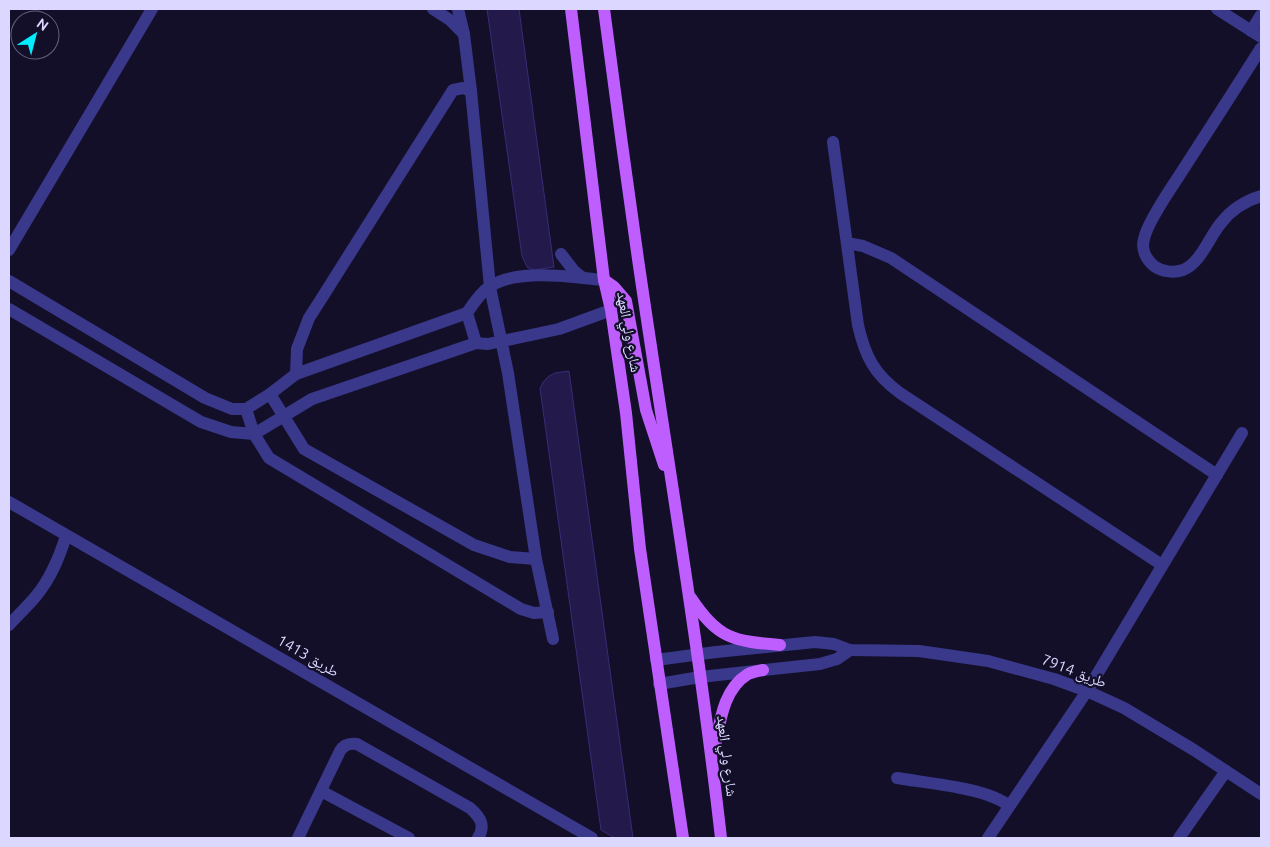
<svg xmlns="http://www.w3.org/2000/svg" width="1270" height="847" font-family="Ubuntu,'Noto Naskh Arabic',sans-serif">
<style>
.building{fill:#231a4b;stroke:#392b78}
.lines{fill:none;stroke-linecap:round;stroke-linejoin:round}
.lane{stroke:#39388a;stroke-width:12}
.street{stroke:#39388a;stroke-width:12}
.primary{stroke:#bf5eff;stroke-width:12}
.labels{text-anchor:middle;stroke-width:4.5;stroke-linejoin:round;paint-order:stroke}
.street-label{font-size:15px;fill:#dbd7ff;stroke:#130f29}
</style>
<rect width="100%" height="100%" fill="#130f29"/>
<g class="building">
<polygon points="487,9 519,9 554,267 534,270 527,267 522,256"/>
<polygon points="569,371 633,838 615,838 601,830 540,388 544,381 549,376 555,373"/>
</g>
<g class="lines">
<g class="lane">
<polyline points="561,254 574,271 583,278"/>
<polyline points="321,791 409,838"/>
<path d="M298 838 340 751C344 744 350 743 357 744L470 808C480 817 486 825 478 838"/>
</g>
<g class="street">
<polyline points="433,9 450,20 464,34"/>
<polyline points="458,9 464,34 471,91 490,287 508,373 536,559 553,639"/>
<polyline points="1217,9 1261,37"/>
<polyline points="1251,31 1261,15"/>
<path d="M1261 48C1234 91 1206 134 1179 176 1169 191 1147 223 1144 239 1141 249 1146 259 1154 266 1162 272 1174 273 1183 270 1201 263 1209 237 1221 223 1231 210 1245 201 1261 196"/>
<path d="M833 142 858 325C865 356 874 374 900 393L1162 565"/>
<polyline points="847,243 863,246 891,258 1217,475"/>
<polyline points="9,250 152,9"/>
<path d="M604 280C572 277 517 268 489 287 480 293 473 304 467 313L476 343 488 344 559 329 611 310"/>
<polyline points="9,281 205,398 232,409 246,409 270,394 296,374 467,313"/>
<polyline points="9,309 201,422 231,432 254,434 312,399 476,343"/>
<polyline points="296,374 297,349 309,318 318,304 453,90 463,88 471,91"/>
<polyline points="270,394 304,449 474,545 510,557 536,559"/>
<polyline points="246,409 254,434 269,458 521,609 534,613 548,612"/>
<polyline points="9,502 592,838"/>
<path d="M9 625C18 615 28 606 36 596 51 578 59 558 66 536"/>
<polyline points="656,660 716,652 815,642 834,644 850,650 919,651 988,661 1054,679 1087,691 1124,708 1194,750 1261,794"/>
<polyline points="659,684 700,677 820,664 837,659 850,650"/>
<path d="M897 778C926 783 989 788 1009 806"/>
<polyline points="988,838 1087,691 1242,433"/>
<polyline points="1179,838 1226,771"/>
</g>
<g class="primary">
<polyline points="571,9 604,280 611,310 626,413 640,549 683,838"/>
<path d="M604 9C615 92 626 176 638 259 666 452 699 644 721 838"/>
<polyline points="604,280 614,287 626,301 646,410 664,465"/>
<path d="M691 598C718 639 733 641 780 645"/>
<path d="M714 751C720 724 722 690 748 674 752 672 758 671 763 670"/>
</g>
</g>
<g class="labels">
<g class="street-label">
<text transform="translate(629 332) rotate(80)" y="5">شارع ولي العهد</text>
<text transform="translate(308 656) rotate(30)" y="5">طريق 1413</text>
<text transform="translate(1074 671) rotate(21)" y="5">طريق 7914</text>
<text transform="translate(727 756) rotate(83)" y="5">شارع ولي العهد</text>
</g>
</g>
<rect width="1270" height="847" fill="none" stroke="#dbd7ff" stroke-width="20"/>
<g transform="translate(35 35) rotate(36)"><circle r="24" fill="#130f29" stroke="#635f7f"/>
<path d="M0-4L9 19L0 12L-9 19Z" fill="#03ebff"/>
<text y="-8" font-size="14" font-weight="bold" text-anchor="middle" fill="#dbd7ff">N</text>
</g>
</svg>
